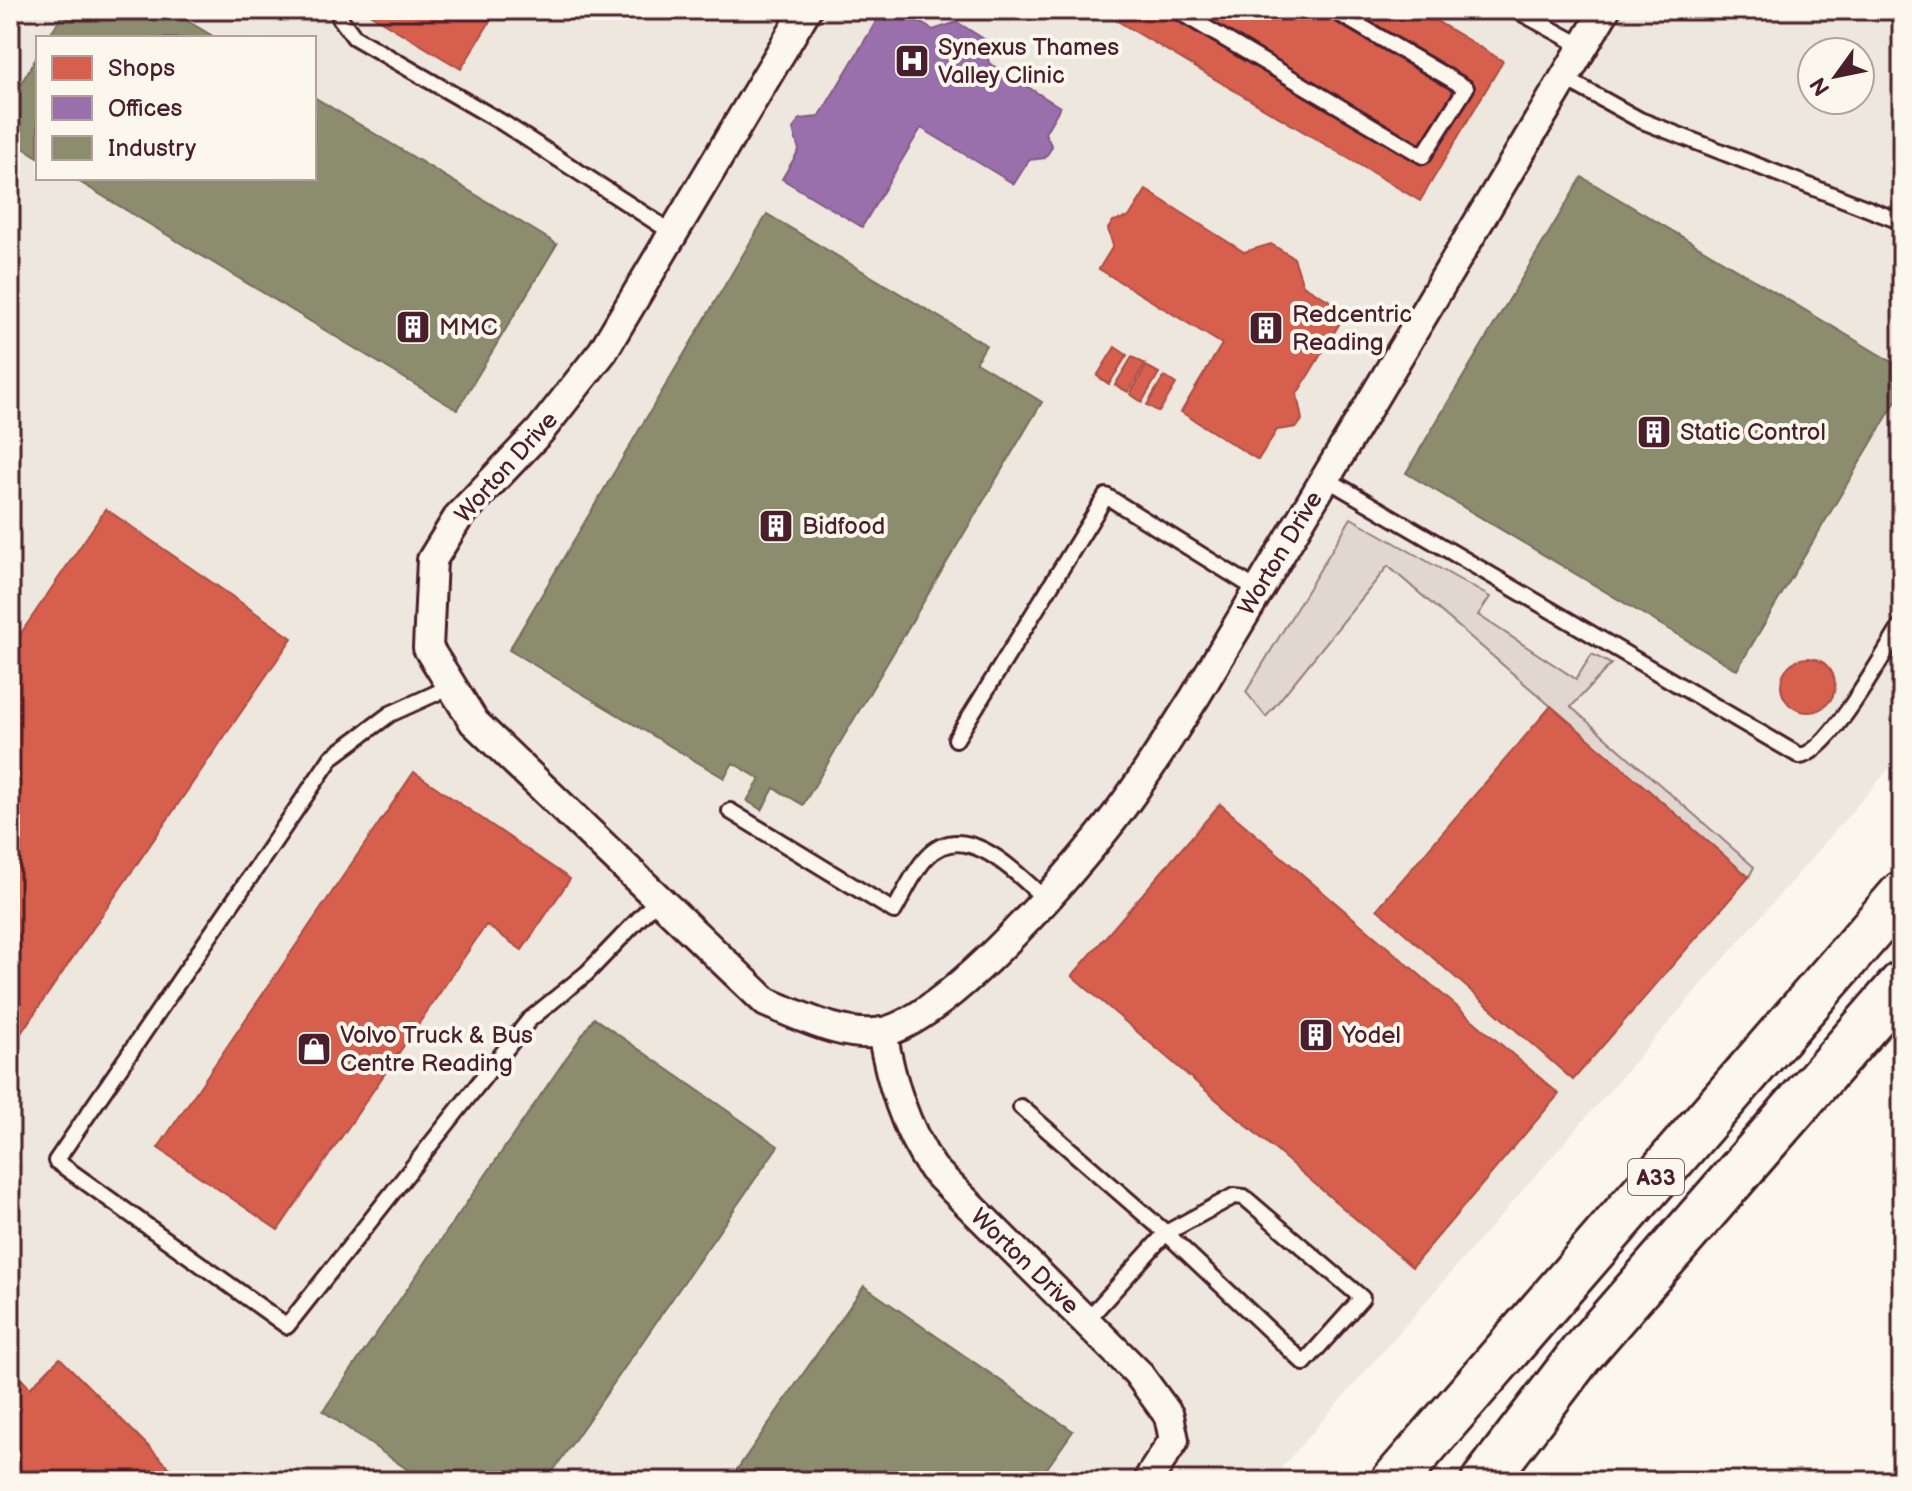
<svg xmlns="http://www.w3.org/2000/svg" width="1912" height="1491" font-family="'Balsamiq Sans',sans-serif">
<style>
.built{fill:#eee7de;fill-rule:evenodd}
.green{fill:#e2d7d0;stroke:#967b7e;stroke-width:2}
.shops{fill:#d6604d;stroke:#ac4c43;stroke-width:2}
.offices{fill:#9970ab;stroke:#815885;stroke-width:2}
.industry{fill:#8c8c6e;stroke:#786b5a;stroke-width:2}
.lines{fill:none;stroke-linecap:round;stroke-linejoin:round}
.service-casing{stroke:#4a1f2b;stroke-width:20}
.minor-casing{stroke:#4a1f2b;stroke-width:34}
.trunk-casing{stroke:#4a1f2b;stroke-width:50}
.service{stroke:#fbf7ec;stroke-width:14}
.minor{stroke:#fbf7ec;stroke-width:28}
.trunk{stroke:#fbf7ec;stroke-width:44}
.labels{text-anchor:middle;stroke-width:8;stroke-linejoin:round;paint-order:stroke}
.shield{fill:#fbf7ec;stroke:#7f6065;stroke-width:2}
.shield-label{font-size:22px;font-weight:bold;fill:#4a1f2b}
.poi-label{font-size:24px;fill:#4a1f2b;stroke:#fbf7ec;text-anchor:start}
.street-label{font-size:24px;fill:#4a1f2b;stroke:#fbf7ec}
</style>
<rect width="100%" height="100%" fill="#fbf7ec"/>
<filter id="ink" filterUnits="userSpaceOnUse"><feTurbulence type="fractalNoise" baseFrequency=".0125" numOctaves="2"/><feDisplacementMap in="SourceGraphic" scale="16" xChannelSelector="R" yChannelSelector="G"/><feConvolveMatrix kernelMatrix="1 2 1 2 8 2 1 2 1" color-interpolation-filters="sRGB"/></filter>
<g filter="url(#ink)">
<path class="built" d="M10 10H1902V754L1270 1481H10ZM38 38H314V178H38ZM1812 52H1860V100H1812Z"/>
<polygon class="green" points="1351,518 1490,597 1478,615 1576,679 1592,654 1611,664 1571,707 1754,867 1749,877 1388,566 1266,717 1246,692"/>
<g class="shops">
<polygon points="374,10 497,10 461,69 371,15"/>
<polygon points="1099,10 1418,10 1503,61 1420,201"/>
<polygon points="1146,190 1244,252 1271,244 1294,258 1303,285 1347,311 1297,394 1302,420 1297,427 1277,430 1258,460 1181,412 1222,344 1099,269 1113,246 1108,229 1113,221 1129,217"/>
<polygon points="1115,347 1127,355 1109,384 1097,376"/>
<polygon points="1132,357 1145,364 1128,392 1115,385"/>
<polygon points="1146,366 1159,373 1142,402 1130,394"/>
<polygon points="1164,376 1176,384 1159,412 1147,405"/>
<polygon points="106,509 292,638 10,1049 10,649"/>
<circle cx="1808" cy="685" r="27"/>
<polygon points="1551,706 1749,877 1573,1080 1377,909"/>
<polygon points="414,772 570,879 522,950 486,925 278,1230 158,1148"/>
<polygon points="1220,804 1559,1094 1412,1267 1072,976"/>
<polygon points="60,1358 183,1481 10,1481 10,1367 30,1388"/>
</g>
<polygon class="offices" points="883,10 899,10 933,30 957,22 984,39 989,63 1060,107 1045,133 1052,147 1045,158 1029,160 1014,184 921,128 862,227 782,179 799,150 793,129 800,119 819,117"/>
<g class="industry">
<polygon points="65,10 169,10 216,38 48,38"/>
<polygon points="38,55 38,157 10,140 10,102"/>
<polygon points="314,97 557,244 457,410 73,178 314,178"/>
<polygon points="1582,177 1902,368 1902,391 1737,670 1406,473"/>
<polygon points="767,214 986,345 976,362 1042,402 803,805 774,788 762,810 747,801 760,779 733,763 724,778 509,650"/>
<polygon points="594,1018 778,1146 546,1481 424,1481 323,1411"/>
<polygon points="864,1286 1073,1431 1038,1481 729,1481"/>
</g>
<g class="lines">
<g class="service-casing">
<g id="service">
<polyline points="342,10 340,18 354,37 503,123 673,233"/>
<polyline points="1176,10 1423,156 1466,88 1333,10"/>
<polyline points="1516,10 1584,47"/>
<polyline points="1566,79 1640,120 1902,222"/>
<path d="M1325 478 1800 756C1830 753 1884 652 1902 625"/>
<polyline points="452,686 390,714 332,757 56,1161 287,1326 529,1020 587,973 659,898"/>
<polyline points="956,739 1106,496 1256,589"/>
<path d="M730 811 894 911C904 894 913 872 927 857 965 817 1017 874 1045 899"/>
<polyline points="1021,1107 1166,1233 1086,1321"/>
<polygon points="1234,1196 1244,1197 1362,1298 1304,1363 1166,1233"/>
</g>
</g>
<g class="minor-casing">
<g id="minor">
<path d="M806 10 603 351 540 431 459 516 432 560 428 648 474 722 766 1002C800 1016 845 1039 883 1032 949 1019 1088 856 1128 799 1152 766 1173 731 1195 697L1605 10"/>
<path d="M882 1032C891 1081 904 1127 933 1169L1137 1372 1169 1416 1174 1440 1151 1475"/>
</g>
</g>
<g class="trunk-casing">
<g id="trunk">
<polyline points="1394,1481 1902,894"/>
<polyline points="1484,1481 1581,1354 1902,984"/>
</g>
</g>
<use href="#service" class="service"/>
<use href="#minor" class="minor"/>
<use href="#trunk" class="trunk"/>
</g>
</g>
<defs>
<g id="hospital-square" transform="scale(1.8)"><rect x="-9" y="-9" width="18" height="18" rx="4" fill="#4a1f2b" stroke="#fbf7ec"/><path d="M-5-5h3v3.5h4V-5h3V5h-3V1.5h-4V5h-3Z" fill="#fff"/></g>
<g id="building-square" transform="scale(1.8)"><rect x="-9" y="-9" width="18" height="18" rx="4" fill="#4a1f2b" stroke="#fbf7ec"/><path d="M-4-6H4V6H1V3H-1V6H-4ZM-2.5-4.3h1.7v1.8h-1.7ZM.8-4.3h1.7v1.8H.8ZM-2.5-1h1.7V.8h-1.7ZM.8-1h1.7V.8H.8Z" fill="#fff"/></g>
<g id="shop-square" transform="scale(1.8)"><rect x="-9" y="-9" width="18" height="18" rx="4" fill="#4a1f2b" stroke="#fbf7ec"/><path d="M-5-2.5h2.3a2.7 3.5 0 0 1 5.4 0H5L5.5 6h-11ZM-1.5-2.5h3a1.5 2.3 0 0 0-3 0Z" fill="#fff"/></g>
</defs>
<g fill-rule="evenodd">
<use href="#hospital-square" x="912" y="61"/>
<use href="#building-square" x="413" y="327"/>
<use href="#building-square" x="1266" y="328"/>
<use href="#building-square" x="1654" y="432"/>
<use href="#building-square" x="776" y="526"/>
<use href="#building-square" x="1316" y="1035"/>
<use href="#shop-square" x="314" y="1049"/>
</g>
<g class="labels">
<rect class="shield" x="1628" y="1159" width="56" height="36" rx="6"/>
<g class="shield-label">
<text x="1656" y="1185">A33</text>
</g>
<g class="poi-label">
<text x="938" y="55">Synexus Thames<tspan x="938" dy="28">Valley Clinic</tspan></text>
<text x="1292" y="322">Redcentric<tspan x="1292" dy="28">Reading</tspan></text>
<text x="439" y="335">MMC</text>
<text x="1680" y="440">Static Control</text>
<text x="802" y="534">Bidfood</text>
<text x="340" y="1043">Volvo Truck &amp; Bus<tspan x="340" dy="28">Centre Reading</tspan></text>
<text x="1342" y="1043">Yodel</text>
</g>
<g class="street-label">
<text transform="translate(506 467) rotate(-48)" y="8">Worton Drive</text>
<text transform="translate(1280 553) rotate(-59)" y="8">Worton Drive</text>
<text transform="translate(1025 1261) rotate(44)" y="8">Worton Drive</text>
</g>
</g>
<rect width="1912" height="1491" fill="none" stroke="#fbf7ec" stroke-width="40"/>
<rect x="20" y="20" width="1872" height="1451" fill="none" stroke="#4a1f2b" stroke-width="3" filter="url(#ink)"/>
<rect x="36" y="36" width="280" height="144" fill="#fbf7ec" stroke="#b4a19f" stroke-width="2"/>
<rect x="52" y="56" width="40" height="24" fill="#d6604d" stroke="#b4a19f" stroke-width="2"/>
<text x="108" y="76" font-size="24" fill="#4a1f2b">Shops</text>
<rect x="52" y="96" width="40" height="24" fill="#9970ab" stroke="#b4a19f" stroke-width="2"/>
<text x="108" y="116" font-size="24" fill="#4a1f2b">Offices</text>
<rect x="52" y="136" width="40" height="24" fill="#8c8c6e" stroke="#b4a19f" stroke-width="2"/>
<text x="108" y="156" font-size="24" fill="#4a1f2b">Industry</text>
<g transform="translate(1836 76) rotate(237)"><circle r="38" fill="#fbf7ec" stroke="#b4a19f" stroke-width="2"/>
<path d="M0-6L14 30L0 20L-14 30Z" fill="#4a1f2b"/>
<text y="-12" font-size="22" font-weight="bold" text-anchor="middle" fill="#4a1f2b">N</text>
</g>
</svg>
